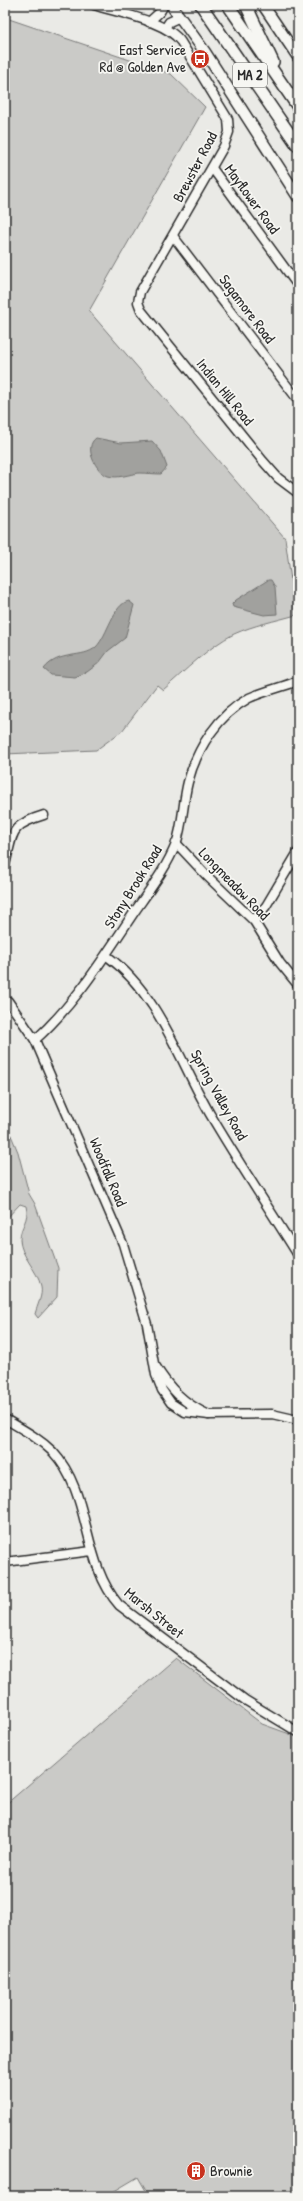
<svg xmlns="http://www.w3.org/2000/svg" width="303" height="2201" font-family="'Patrick Hand',sans-serif">
<style>
.green{fill:#cacac7;stroke:#7a7a79}
.water{fill:#a1a19e;stroke:#727270}
.lines{fill:none;stroke-linecap:round;stroke-linejoin:round}
.minor-casing{stroke:#2b2b2b;stroke-width:11}
.major-casing{stroke:#2b2b2b;stroke-width:13}
.highway-casing{stroke:#2b2b2b;stroke-width:14}
.minor{stroke:#f6f6f2;stroke-width:8}
.major{stroke:#f6f6f2;stroke-width:10}
.highway{stroke:#f6f6f2;stroke-width:11}
.labels{text-anchor:middle;stroke-width:3.5;stroke-linejoin:round;paint-order:stroke}
.shield{fill:#f6f6f2;stroke:#686867;stroke-width:1}
.shield-label{font-size:14px;font-weight:bold;fill:#2b2b2b}
.poi-label{font-size:15px;fill:#2b2b2b;stroke:#f6f6f2;text-anchor:end}
.street-label{font-size:15px;fill:#2b2b2b;stroke:#f6f6f2}
</style>
<rect width="100%" height="100%" fill="#eaeae6"/>
<filter id="ink" filterUnits="userSpaceOnUse"><feTurbulence type="fractalNoise" baseFrequency=".025" numOctaves="2"/><feDisplacementMap in="SourceGraphic" scale="8" xChannelSelector="R" yChannelSelector="G"/><feConvolveMatrix kernelMatrix="1 2 1 2 8 2 1 2 1" color-interpolation-filters="sRGB"/></filter>
<g filter="url(#ink)">
<g class="green">
<path d="M9 19 171 74 205 107 89 311 285 538 296 615C275 621 254 625 234 634 208 647 185 671 163 690L157 685 122 731 96 750 5 754V20Z"/>
<path d="M5 1121 18 1152 29 1194 35 1204 58 1268 57 1297 38 1318 35 1314C37 1306 43 1295 41 1287 38 1270 20 1256 20 1239 20 1226 30 1220 26 1206L20 1204 5 1220Z"/>
<polygon points="176,1658 262,1724 298,1737 298,2196 149,2196 138,2177 106,2196 5,2196 5,1805"/>
</g>
<g class="water">
<path d="M96 438 121 443 152 441 161 451 167 467 161 474C154 474 147 473 139 473 130 474 118 479 108 476 96 472 83 447 96 438Z"/>
<polygon points="268,580 271,580 275,587 277,614 264,615 233,607 232,604 236,600"/>
<path d="M129 601 134 605 125 638 108 651 99 663 87 672 75 677 51 675 44 669C59 650 83 659 96 647 108 635 113 604 129 601Z"/>
</g>
<g class="lines">
<g class="minor-casing">
<g id="minor">
<path d="M94 5C118 13 167 21 181 42L228 119 229 132 224 146 140 292 138 302 141 310 263 461 278 478 298 493"/>
<polyline points="149,22 160,12 164,5"/>
<polyline points="165,28 169,22 180,17"/>
<polyline points="212,168 298,286"/>
<polyline points="173,236 298,400"/>
<polyline points="176,843 206,875 254,921 280,963 298,985"/>
<path d="M5 865C14 832 8 826 44 815"/>
<polyline points="254,921 266,906 298,852"/>
<path d="M107 956C159 994 179 1060 210 1114 238 1162 269 1208 298 1255"/>
<path d="M8 1001 35 1040 123 1244 147 1324 156 1375 162 1390 171 1403 185 1412 209 1415C184 1404 169 1388 155 1365"/>
<path d="M35 1040C75 1004 103 959 133 914 148 892 166 869 176 844 183 825 183 801 188 782 197 748 218 715 249 698 265 691 282 687 298 681"/>
<polyline points="209,1415 272,1414 298,1420"/>
<path d="M5 1419C22 1429 39 1438 53 1452 92 1494 81 1561 119 1605L245 1700 298 1732"/>
<polyline points="5,1562 92,1551"/>
</g>
</g>
<g class="major-casing">
<g id="major">
<polyline points="171,5 205,52 298,197"/>
<polyline points="263,5 298,57"/>
</g>
</g>
<g class="highway-casing">
<g id="highway">
<polyline points="201,5 298,146"/>
<polyline points="228,5 298,107"/>
<polyline points="246,5 273,62"/>
</g>
</g>
<use href="#minor" class="minor"/>
<use href="#major" class="major"/>
<use href="#highway" class="highway"/>
</g>
</g>
<defs>
<g id="bus-disc" transform="scale(1)"><circle r="9.5" fill="#c8321e" stroke="#f6f6f2"/><path d="M-5-6H5V4H4V6H2V4H-2V6H-4V4H-5ZM-3.5-4V0h7V-4ZM-3.5 1.2v1.5H-2V1.2ZM2 1.2v1.5H3.5V1.2Z" fill="#fff"/></g>
<g id="building-disc" transform="scale(1)"><circle r="9.5" fill="#c8321e" stroke="#f6f6f2"/><path d="M-4-6H4V6H1V3H-1V6H-4ZM-2.5-4.3h1.7v1.8h-1.7ZM.8-4.3h1.7v1.8H.8ZM-2.5-1h1.7V.8h-1.7ZM.8-1h1.7V.8H.8Z" fill="#fff"/></g>
</defs>
<g fill-rule="evenodd">
<use href="#bus-disc" x="200" y="59"/>
<use href="#building-disc" x="196" y="2171"/>
</g>
<g class="labels">
<rect class="shield" x="233" y="63" width="34" height="24" rx="3"/>
<g class="shield-label">
<text x="250" y="80">MA 2</text>
</g>
<g class="poi-label">
<text x="186" y="55">East Service<tspan x="186" dy="17">Rd @ Golden Ave</tspan></text>
<text x="210" y="2176" text-anchor="start">Brownie</text>
</g>
<g class="street-label">
<text transform="translate(195 167) rotate(-62)" y="5">Brewster Road</text>
<text transform="translate(252 199) rotate(54)" y="5">Mayflower Road</text>
<text transform="translate(247 309) rotate(53)" y="5">Sagamore Road</text>
<text transform="translate(225 392) rotate(51)" y="5">Indian Hill Road</text>
<text transform="translate(234 884) rotate(46)" y="5">Longmeadow Road</text>
<text transform="translate(133 887) rotate(-58)" y="5">Stony Brook Road</text>
<text transform="translate(219 1095) rotate(61)" y="5">Spring Valley Road</text>
<text transform="translate(108 1172) rotate(67)" y="5">Woodfall Road</text>
<text transform="translate(154 1613) rotate(39)" y="5">Marsh Street</text>
</g>
</g>
<rect width="303" height="2201" fill="none" stroke="#f6f6f2" stroke-width="20"/>
<rect x="10" y="10" width="283" height="2181" fill="none" stroke="#2b2b2b" stroke-width="1.5" filter="url(#ink)"/>
</svg>
